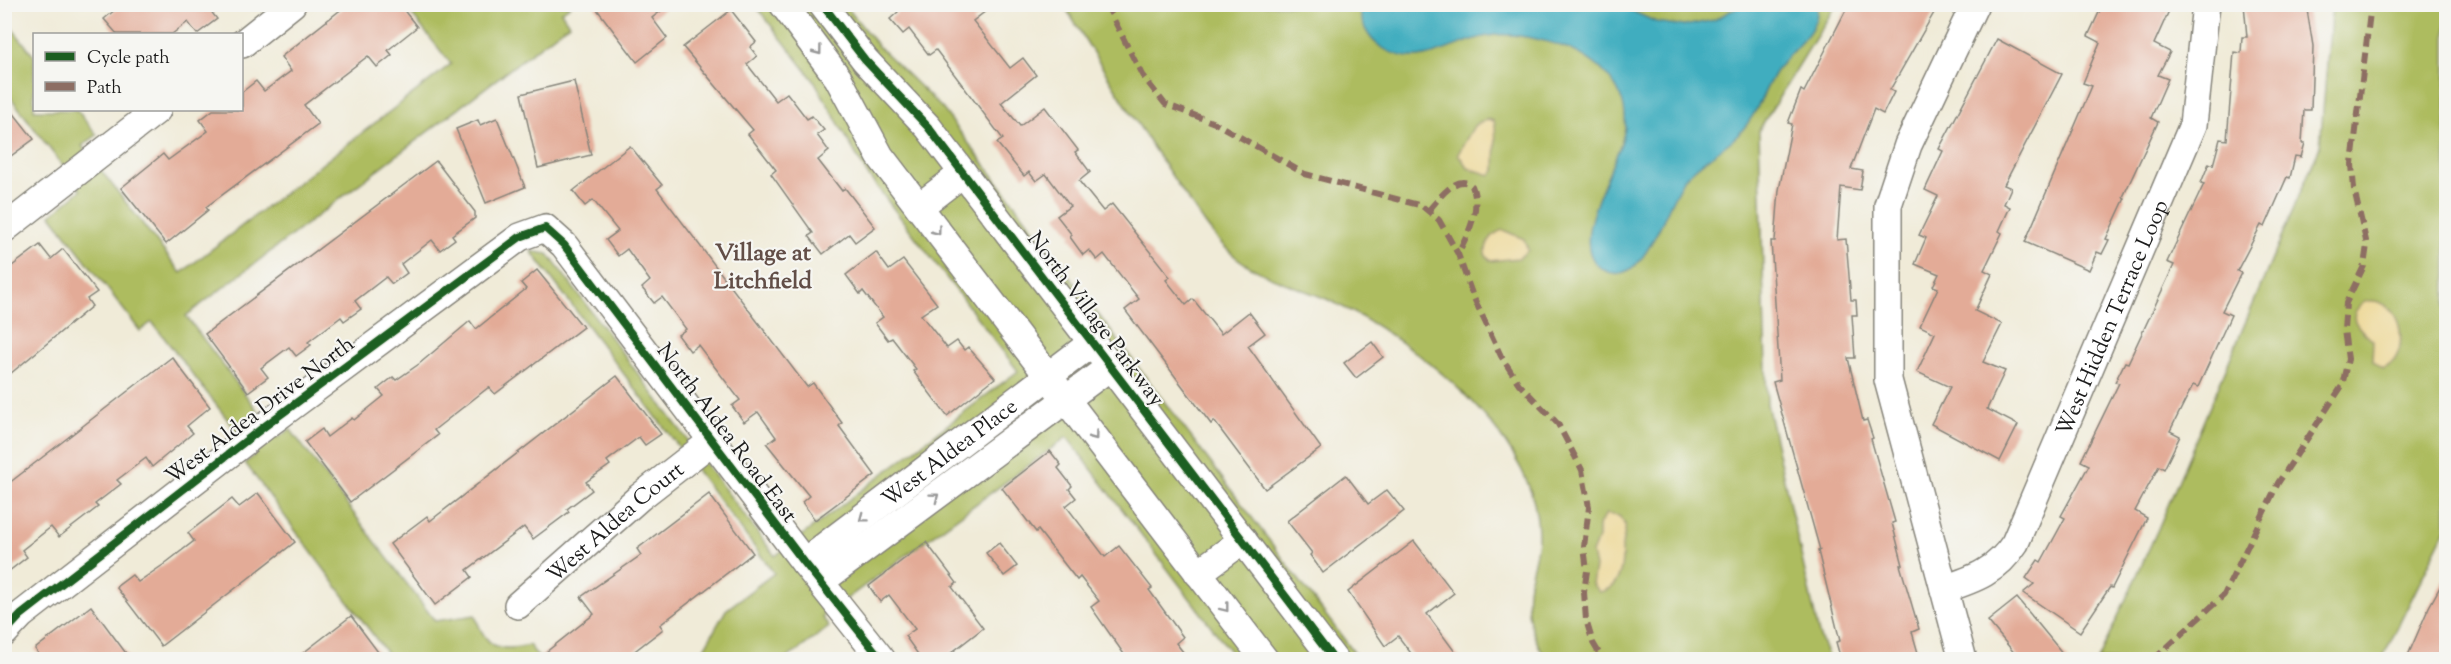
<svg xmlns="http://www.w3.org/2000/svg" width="2451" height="664" font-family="'Sorts Mill Goudy',serif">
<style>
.green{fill:#adbc5f;stroke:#646c3e;stroke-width:1.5}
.sand{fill:#eeda9e;stroke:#857b5d;stroke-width:1.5}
.water{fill:#40adbf;stroke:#2e646e;stroke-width:1.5}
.building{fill:#e3ab97}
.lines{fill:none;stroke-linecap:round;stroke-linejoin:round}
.minor-casing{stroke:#86847a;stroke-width:30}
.minor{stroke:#fff;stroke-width:27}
.quiet{stroke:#8d6e63;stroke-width:6;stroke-dasharray:12 6;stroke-linecap:butt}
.cycleway-casing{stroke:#f6f6f2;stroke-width:11}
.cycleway{stroke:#1b5e20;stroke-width:8}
.oneway{stroke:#999}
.labels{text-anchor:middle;stroke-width:4.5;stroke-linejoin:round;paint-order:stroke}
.street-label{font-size:22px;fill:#1c1c1c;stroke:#f6f6f2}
.neighbourhood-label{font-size:24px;font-weight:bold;fill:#624e47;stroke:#f6f6f2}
</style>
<rect width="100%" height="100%" fill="#f6f6f2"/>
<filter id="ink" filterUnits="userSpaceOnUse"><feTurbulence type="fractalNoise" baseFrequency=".0167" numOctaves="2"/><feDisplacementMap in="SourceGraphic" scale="12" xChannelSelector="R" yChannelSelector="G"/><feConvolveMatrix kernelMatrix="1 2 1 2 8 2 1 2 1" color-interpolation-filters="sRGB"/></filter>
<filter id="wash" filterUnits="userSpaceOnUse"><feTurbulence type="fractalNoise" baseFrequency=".008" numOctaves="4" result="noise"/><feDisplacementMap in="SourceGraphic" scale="24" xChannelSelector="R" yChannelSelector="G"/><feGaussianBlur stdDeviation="1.35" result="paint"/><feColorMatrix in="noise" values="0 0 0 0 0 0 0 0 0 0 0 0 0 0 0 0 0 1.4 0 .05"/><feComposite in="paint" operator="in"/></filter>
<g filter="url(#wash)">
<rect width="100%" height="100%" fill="#f0ebd8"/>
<g class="green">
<path d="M404 5H571L561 12 569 24 186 316 278 438 290 429 435 621 475 615C485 647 498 653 529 645L540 659H391L245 463 255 455 152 322 140 331 51 215 81 190 5 90 4 18 34 56V110H77L97 135 82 146 181 273 451 64Z"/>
<polygon points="755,5 845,5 878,46 942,108 1359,659 1236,659 1067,437 822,617 829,627 786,659 698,659 726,610 774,573 531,251 548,254 775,556 1018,371 867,174 815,82"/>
<path d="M1064 5H1836L1759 130 1767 404 1819 634 1829 659H1547C1529 634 1523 605 1531 574 1534 562 1537 551 1538 539 1539 497 1521 463 1497 431 1454 376 1393 331 1331 301 1299 287 1265 279 1237 258 1213 239 1197 212 1180 188 1139 128 1101 66 1064 5Z"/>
<polygon points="2332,5 2446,5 2446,529 2382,659 2098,660 2158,529 2320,146"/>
</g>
<g class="sand">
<path d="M1488 119 1494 121C1497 127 1495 161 1495 171L1490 175 1468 168 1458 154 1474 126Z"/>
<path d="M1503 230 1524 239 1528 250 1519 258 1490 261 1485 254C1486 243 1492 233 1503 230Z"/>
<path d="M2366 301C2405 296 2412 360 2382 369L2372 361 2373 341C2360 329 2342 317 2366 301Z"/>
<path d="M1606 514 1619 516 1625 524C1627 532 1622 538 1622 547 1623 564 1622 589 1599 592L1592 584 1595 567 1592 553 1598 538V526Z"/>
</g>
<path class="water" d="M1359 5H1619L1656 22 1684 26 1714 20 1741 5H1817C1821 31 1791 49 1778 68 1762 91 1761 110 1739 134 1723 150 1702 160 1686 177 1667 197 1646 293 1604 270 1560 245 1622 161 1625 127 1629 84 1592 55 1555 44 1535 38 1509 32 1488 36 1450 42 1420 73 1381 47 1367 38 1360 21 1359 5Z"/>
<g id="blocks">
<g class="building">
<polygon points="122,4 205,4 217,19 197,34 188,22 172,34 117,34 104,19"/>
<polygon points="348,4 399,4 417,27 388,50 392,55 377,67 368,56 304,105 318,124 206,207 208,210 166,244 121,188 163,154 168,160 208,131 200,120 213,110 242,110 242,92 256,81 264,91 291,71 281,57"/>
<polygon points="593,4 670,4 652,18 667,38 637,62"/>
<polygon points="892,4 995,4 973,21 1010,68 1023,58 1036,75 1001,103 1020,126 1045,107 1078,150 1075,152 1090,172 1079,181 1103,211 1112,204 1170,277 1166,280 1186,305 1193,299 1221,334 1249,312 1265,333 1248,346 1321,448 1265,489 1214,421 1211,424 1125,310 1139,299 1104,254 1097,260 1089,250 1083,255 1070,237 1072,235 1057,216 1070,206 1046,174 1036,181 1029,172 1024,176 997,143 1003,139 936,50 929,55 909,29 903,34 890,19 898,12"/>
<polygon points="1849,4 1939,4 1890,90 1894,92 1883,114 1874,109 1851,169 1863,171 1860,190 1841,187 1837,240 1846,239 1851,300 1856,300 1857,315 1852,315 1855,358 1848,358 1863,421 1867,420 1873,438 1871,439 1895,522 1892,523 1903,565 1900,565 1919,629 1912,632 1920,660 1841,660 1836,642 1840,641 1818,551 1820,550 1773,382 1780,380 1771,241 1775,241 1779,190 1792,124 1788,123 1801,90 1804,92"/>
<polygon points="2103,4 2172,4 2154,44 2170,52 2158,75 2168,79 2151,118 2158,122 2123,197 2125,198 2106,239 2109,240 2102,254 2097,252 2089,270 2025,242 2092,86 2083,83 2100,42 2088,36"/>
<polygon points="2244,4 2306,4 2313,46 2311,110 2304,110 2302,143 2305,143 2301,157 2295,156 2290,178 2287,177 2265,227 2261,225 2237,271 2241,273 2222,311 2231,315 2198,387 2193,385 2170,431 2180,436 2164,469 2159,466 2135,511 2147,518 2112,588 2110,587 2080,632 2023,593 2034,584 2026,578 2038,560 2041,562 2065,518 2061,516 2089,465 2081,461 2119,383 2115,382 2125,362 2128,363 2174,265 2167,262 2204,184 2201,183 2209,163 2213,165 2220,139 2227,140 2234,52 2241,53 2242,37 2247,37"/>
<polygon points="731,10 756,42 750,47 757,56 747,64 776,101 787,93 807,119 812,116 824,130 817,135 829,151 818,160 842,191 845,188 875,227 855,242 849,234 823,254 809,236 813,233 771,174 776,170 748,134 753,130 683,47"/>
<polygon points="1997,39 2062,74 2004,185 2011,188 2004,204 2010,207 1999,231 2002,233 1984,270 1992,274 1975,311 2002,324 1983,362 2005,371 1987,409 2018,425 2000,461 1931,424 1950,387 1917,372 1935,333 1920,326 1938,288 1933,286 1939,274 1915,264 1926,238 1919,235 1938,196 1925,190 1943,151 1939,149"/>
<polygon points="574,81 591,155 538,168 521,94"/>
<polygon points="4,101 34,139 4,161"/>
<polygon points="497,118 525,187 486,203 456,129 478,120 480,125"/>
<polygon points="630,146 662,185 657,189 807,387 813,383 842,423 839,426 875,475 815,520 802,502 809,496 767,444 776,437 758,412 744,422 732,406 740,400 698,345 690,351 678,335 686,329 662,297 654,303 642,288 650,281 627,249 618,256 606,240 618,231 593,200 585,206 573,191"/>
<polygon points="436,161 475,212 475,218 452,235 455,239 440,250 432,240 401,264 407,273 392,284 386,277 355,301 361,309 344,321 341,317 308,342 311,345 296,356 289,347 261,368 268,377 248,392 205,334"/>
<polygon points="40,245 51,259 63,249 97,292 87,299 92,306 10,374 4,367 4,272"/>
<polygon points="876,252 889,270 903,260 937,304 921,315 947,348 957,341 964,350 968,347 995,378 947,416 913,371 916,369 892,338 888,340 875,323 883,317 863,291 860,294 846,275"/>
<polygon points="537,270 583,327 495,394 489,387 434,430 438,435 350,502 305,442 322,429 327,437 352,418 354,420 384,396 378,389 393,377 396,380 419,364 470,321 476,329 526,289 521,283"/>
<polygon points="1372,342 1383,357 1356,378 1344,363"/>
<polygon points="172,357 210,407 187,426 193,433 152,467 146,458 117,480 121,484 95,504 98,507 59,537 51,527 22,550 27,557 4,575 4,487"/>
<polygon points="617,376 661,434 645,445 639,437 607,461 610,465 586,482 592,490 567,509 569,512 533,539 524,527 467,570 472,577 435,605 390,544 427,516 430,521"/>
<polygon points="1050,451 1061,465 1058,468 1072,486 1069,489 1076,498 1066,506 1105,557 1119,546 1152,588 1149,590 1183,637 1176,643 1183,652 1173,660 1128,660 1091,607 1099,601 1080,577 1077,580 1038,530 1036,532 1002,488"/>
<polygon points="1346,475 1368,504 1387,490 1404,511 1323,573 1310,555 1312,553 1287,521"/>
<polygon points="258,493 295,542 161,646 116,587 132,575 138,582 163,565 194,541 188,533 232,499 239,507"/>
<polygon points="709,494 753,553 660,625 663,629 623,660 536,660 594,614 581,597 641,555 637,549"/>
<polygon points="1414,541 1454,593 1427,614 1461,660 1416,660 1398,636 1385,646 1348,592"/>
<polygon points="926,542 957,583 952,587 983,628 942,660 922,660 905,636 915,629 889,595 880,602 869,586"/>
<polygon points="999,543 1017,566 1004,576 986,553"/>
<polygon points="2446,576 2446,660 2406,660 2429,607"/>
<polygon points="2017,598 2068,660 2020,660 1988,621"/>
<polygon points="91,606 131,660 43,660 35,649"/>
<polygon points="351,616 384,660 294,660"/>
</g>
</g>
</g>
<g filter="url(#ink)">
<use href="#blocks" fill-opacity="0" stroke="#86847a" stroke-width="1.5"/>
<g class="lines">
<g class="minor-casing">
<g id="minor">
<polyline points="783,4 838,78 880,156 1265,660"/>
<polyline points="822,4 865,60 928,127 1334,660"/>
<polyline points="242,44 292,4"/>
<polyline points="919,207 963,173"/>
<polyline points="4,229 157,110"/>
<path id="s1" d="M804 562 1093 342"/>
<polyline points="1198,573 1243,540"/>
<polyline points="820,582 1111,366"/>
<path id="s2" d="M1944 589C1975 579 1997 571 2015 543L2193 125 2206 4"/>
<path id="s3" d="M518 605 640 497 712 441"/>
<polyline points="4,633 21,615 265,426 520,237 545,228 564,245 804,562 882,660"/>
<polyline points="1963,660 1888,380 1888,205 1908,145 1975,4"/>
</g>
</g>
<use href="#minor" class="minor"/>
<g class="quiet">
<polyline points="1106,4 1142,75 1165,104 1217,124 1305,174 1422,206 1439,220 1458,254 1472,294 1501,356 1519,384 1558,424 1582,470 1589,507 1584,547 1587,571 1584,592 1586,620 1593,643 1603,660"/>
<path d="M1429 210C1439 199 1457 172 1472 186 1482 209 1468 233 1458 254"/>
<polyline points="2153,660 2224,595 2278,483 2342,386 2348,359 2344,330 2346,303 2364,266 2367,245 2354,189 2352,164 2371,4"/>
</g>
<g class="cycleway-casing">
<g id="cycleway">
<polyline points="822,4 865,60 928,127 1334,660"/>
<polyline points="4,633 21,615 265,426 520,237 545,228 564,245 804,562 882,660"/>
</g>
</g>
<use href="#cycleway" class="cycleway"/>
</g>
<defs><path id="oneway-chevron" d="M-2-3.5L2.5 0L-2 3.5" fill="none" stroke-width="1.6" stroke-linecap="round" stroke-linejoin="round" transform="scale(1.5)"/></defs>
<g class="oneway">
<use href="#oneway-chevron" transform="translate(818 51) rotate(53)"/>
<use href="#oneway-chevron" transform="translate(937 231) rotate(53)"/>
<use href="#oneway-chevron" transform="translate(1094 436) rotate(53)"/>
<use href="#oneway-chevron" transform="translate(935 497) rotate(-37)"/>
<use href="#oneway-chevron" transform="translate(863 518) rotate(143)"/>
<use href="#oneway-chevron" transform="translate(1225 608) rotate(52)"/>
</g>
</g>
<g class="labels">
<g class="street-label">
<text transform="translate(1097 318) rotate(53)" y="8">North Village Parkway</text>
<text dy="8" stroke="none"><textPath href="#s2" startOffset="332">West Hidden Terrace Loop</textPath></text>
<text transform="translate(259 409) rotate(-37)" y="8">West Aldea Drive North</text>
<text transform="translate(728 432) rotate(53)" y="8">North Aldea Road East</text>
<text dy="8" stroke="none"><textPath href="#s1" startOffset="182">West Aldea Place</textPath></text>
<text dy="8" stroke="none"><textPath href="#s3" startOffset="128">West Aldea Court</textPath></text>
</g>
<g class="neighbourhood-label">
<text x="763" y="260">Village at<tspan x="763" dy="28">Litchfield</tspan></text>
</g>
</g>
<rect width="2451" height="664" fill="none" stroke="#f6f6f2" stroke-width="24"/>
<rect x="33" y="33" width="210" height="78" fill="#f6f6f2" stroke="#9f9f9c" stroke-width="1.5"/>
<rect x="45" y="52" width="30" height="9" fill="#1b5e20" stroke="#9f9f9c" stroke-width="1.5"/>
<text x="87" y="63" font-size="18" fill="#1c1c1c">Cycle path</text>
<rect x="45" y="82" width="30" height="9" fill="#8d6e63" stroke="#9f9f9c" stroke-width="1.5"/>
<text x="87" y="93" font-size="18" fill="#1c1c1c">Path</text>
</svg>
